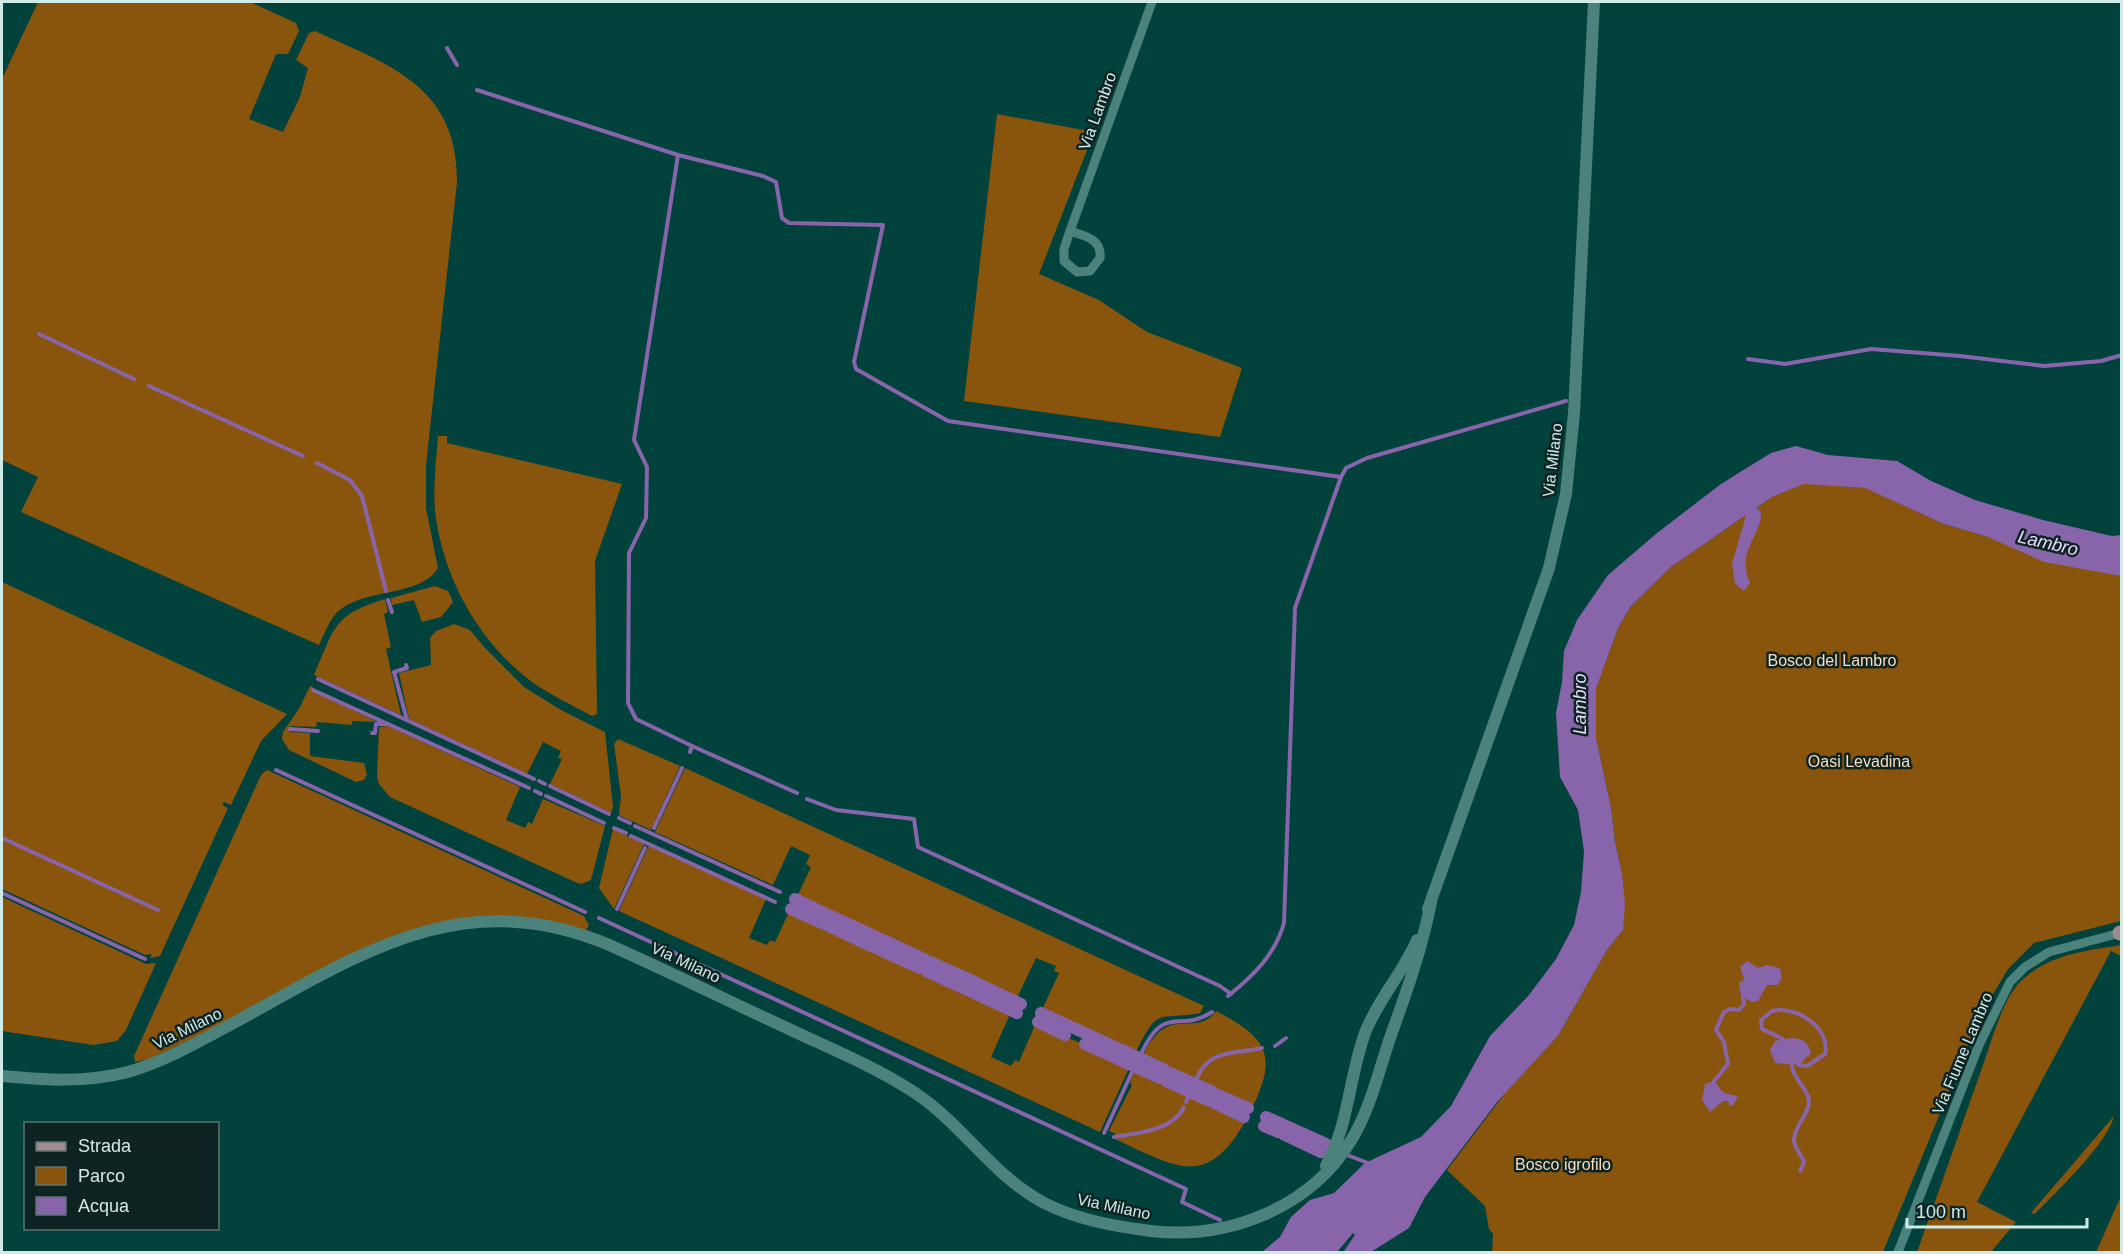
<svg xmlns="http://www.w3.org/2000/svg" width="2123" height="1254" font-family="Arial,sans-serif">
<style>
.green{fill:#89540c}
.water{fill:#8865aa}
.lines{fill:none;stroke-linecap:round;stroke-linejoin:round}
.stream{stroke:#8865aa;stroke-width:4}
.canal{stroke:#8865aa;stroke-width:12}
.minor{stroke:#4c827c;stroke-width:9}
.tertiary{stroke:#4c827c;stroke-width:12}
.primary{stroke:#a38990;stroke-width:15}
.labels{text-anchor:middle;stroke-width:5;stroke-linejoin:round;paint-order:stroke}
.street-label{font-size:16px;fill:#d0ebe7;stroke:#0d2422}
.park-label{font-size:16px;fill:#fdddbd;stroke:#0d2422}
.water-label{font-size:18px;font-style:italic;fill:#e9d7fd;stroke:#0d2422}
</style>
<rect width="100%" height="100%" fill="#02423d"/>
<g class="green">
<path d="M38 2H250L296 23 299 31 288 54H276L249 119 283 132 300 97 308 68 296 60 309 33 315 31C389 65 458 86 457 182L426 465V508L438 568C422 596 366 589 341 609 330 617 325 633 319 645L21 512 38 477 2 460V79Z"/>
<polygon points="997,114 1094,132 1039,274 1099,300 1147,332 1242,368 1220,437 964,401"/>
<path d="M438 436H447V443L622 484 595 561 597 714 592 716C572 705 550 695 532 682 480 643 446 583 436 519 432 492 436 464 438 436Z"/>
<polygon points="1804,483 1866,488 1944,524 2121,576 2121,921 2034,943 2008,969 1980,1016 1883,1252 1492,1252 1493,1234 1489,1229 1485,1206 1447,1170 1506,1092 1558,1036 1607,950 1623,930 1622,873 1615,842 1611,807 1596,738 1596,689 1618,628 1631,606 1671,567 1772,497"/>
<polygon points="2,582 287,714 261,741 231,805 224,802 222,805 228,808 160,956 150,958 152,954 145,955 2,889"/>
<polygon points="435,586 448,591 453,602 441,617 422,622 414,600 392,605 391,598"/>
<path d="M385 599 388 612 384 614 391 647 386 649 401 715 314 675C335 628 332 615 385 599Z"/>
<polygon points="454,624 470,630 485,648 524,687 561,710 605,732 613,807 611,813 550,784 562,759 558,758 561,751 543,742 527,774 409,719 399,673 431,665 430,638 436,631"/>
<polygon points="310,686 313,687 312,691 378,722 352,721 352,725 317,722 316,727 290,726 290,732 310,733 310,756 364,763 367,774 364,780 356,782 289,750 282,739 283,732 300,707"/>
<polygon points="388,726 520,787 506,820 525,828 528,822 532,824 543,799 605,826 591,880 581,884 575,882 390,797 379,784 377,777 379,727"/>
<polygon points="618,739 680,766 651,830 619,815 621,796 614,744"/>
<path d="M685 768 1204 1006 1200 1013C1157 1021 1159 1005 1136 1052L1042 1010 1059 973 1054 971 1056 966 1036 958 1017 998 797 897 811 867 806 864 810 855 791 846 773 885 655 832Z"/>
<path d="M267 770 584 916 589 926 584 932C515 912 459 913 391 937L204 1033 149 1059 135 1062 134 1056 261 775Z"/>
<polygon points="613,829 644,844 614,909 599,888"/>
<polygon points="649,845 766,899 749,938 767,945 770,940 775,942 790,910 1011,1012 991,1057 1011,1066 1015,1060 1019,1062 1036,1023 1130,1066 1100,1132 619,911"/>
<polygon points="2,897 146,964 156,963 126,1030 117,1041 93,1045 2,1031"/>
<path d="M2121 945V956L2111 951 1977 1202 2016 1222 1991 1252H1917C1939 1191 1960 1130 1982 1068 1991 1044 2002 999 2021 981 2049 954 2085 951 2121 945Z"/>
<path d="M1216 1011C1264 1036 1279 1053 1253 1106L1143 1056C1168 1001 1195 1040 1216 1011Z"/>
<path d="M1135 1069 1246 1120C1207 1191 1174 1166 1115 1139L1116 1134 1109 1131 1132 1085 1130 1083Z"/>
<path d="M2114 1116C2108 1143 2056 1192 2035 1214L2031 1213Z"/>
<polygon points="2121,1196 2121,1252 2096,1252"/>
</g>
<g class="water">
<path d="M1796 446 1828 455 1897 461 1931 481 1975 500 2043 520 2112 536 2121 535V576L2044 562 1988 537 1944 524 1865 488 1804 484 1772 497 1756 508 1761 511C1762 538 1736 548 1750 583L1744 591 1735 584 1732 564 1746 515 1671 567 1631 606 1618 628 1596 689V738L1611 807 1615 842 1622 873 1625 905 1623 930 1607 950 1558 1036 1498 1101 1425 1197 1409 1228 1371 1252 1344 1251 1355 1235 1353 1233 1337 1252H1262L1280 1237 1291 1217 1310 1200 1334 1193 1365 1163 1421 1137 1451 1106 1490 1036 1529 995 1556 959 1574 925 1581 892 1584 851 1578 810 1560 777 1556 713 1562 682 1564 651 1577 620 1608 575 1657 533 1721 484 1771 453Z"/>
<polygon points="1747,961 1758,968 1766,965 1780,968 1782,978 1778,985 1767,985 1758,1001 1752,1002 1742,996 1741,983 1744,979 1740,967"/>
<path d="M1792 1038C1804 1039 1808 1042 1811 1053L1799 1065 1775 1063 1770 1050 1775 1041Z"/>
<polygon points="1714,1081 1724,1093 1738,1096 1734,1104 1730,1106 1728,1101 1723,1101 1710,1112 1702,1100 1705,1084"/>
</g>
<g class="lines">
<g class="stream">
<polyline points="447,48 457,65"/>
<polyline points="477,90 678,155 763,176 776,182 782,218 789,223 883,225 854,362 856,369 948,421 1341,477"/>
<polyline points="678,155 634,440 647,467 646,518 629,553 628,703 636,719 692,746"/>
<polyline points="39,334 134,379"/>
<polyline points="1748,359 1785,364 1871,349 1960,356 2044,366 2101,361 2122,355"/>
<polyline points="149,386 303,456"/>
<polyline points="317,463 350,480 362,496 386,591"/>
<polyline points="388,600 392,612"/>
<polyline points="406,665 407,668 394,672 407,720"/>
<polyline points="318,679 534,779"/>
<polyline points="313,690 529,788"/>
<polyline points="290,729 318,731"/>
<polyline points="372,733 375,733 376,724 386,724"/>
<polyline points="690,752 692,746 797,793"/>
<polyline points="276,770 585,912"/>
<polyline points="539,781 545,784"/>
<polyline points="550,786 609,814"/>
<polyline points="535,791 541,794"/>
<polyline points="546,796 604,823"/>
<polyline points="807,799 836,810 914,819 918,847 1220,986 1231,994"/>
<polyline points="619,818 630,823"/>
<polyline points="635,826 780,892"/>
<polyline points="614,828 626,833"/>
<polyline points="654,828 682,768"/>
<polyline points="631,836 775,902"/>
<polyline points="2,838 158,910"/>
<polyline points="2,893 145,959"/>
<polyline points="617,909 645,848"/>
<polyline points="599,918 1186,1189 1182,1202 1220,1220"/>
<path d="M1228 996C1253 976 1275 955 1284 923L1295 608 1341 477 1346 468 1367 458 1566 401"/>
<path d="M1783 1039 1762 1029 1761 1020 1772 1011C1796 1005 1831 1028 1825 1054L1807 1066 1799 1065"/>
<polyline points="1275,1046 1286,1038"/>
<path d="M1141 1054C1165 1002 1179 1034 1212 1012"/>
<path d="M1792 1066C1793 1079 1807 1087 1809 1100 1810 1114 1794 1125 1794 1140 1794 1148 1802 1155 1804 1162L1800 1171"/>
<path d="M1197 1078C1209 1049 1234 1054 1262 1048"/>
<polyline points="1714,1081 1728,1064 1724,1042 1716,1030 1724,1012 1730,1009 1739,1010 1744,1004 1741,983"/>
<polyline points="1186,1102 1189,1095"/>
<polyline points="1104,1133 1133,1070"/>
<path d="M1114 1137C1138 1133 1172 1131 1184 1107"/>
<polyline points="1347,1155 1368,1163"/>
</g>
<g class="canal">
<polyline points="795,899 826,914"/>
<polyline points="791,909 822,923"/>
<polyline points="831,916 876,937"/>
<polyline points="827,925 871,946"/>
<polyline points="881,939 924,959"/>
<polyline points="876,948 920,968"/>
<polyline points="930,962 975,982"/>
<polyline points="926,971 970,991"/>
<polyline points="978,984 1021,1004"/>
<polyline points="974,993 1017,1013"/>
<polyline points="1041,1013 1069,1026"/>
<polyline points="1038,1022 1065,1035"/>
<polyline points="1074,1028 1117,1048"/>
<polyline points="1085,1044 1114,1057"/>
<polyline points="1122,1050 1165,1070"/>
<polyline points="1118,1059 1160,1078"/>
<polyline points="1170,1073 1213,1092"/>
<polyline points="1166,1081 1210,1101"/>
<polyline points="1218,1095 1248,1108"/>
<polyline points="1215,1103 1244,1117"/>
<polyline points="1266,1117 1282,1124"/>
<polyline points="1264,1126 1278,1132"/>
<polyline points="1286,1126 1326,1144"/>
<polyline points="1283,1134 1321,1152"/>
</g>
<g class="minor">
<polyline points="1070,231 1152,2"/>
<path d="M1070 231C1085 236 1102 239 1100 258L1090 271 1077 272 1064 261V249Z"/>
<polyline points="1898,1252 1979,1045 2010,982 2025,967 2049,952 2120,933"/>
</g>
<g class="tertiary">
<polyline points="1428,909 1549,568 1566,494 1574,413 1594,2"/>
<path d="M2 1076C45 1080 85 1083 128 1072 163 1062 196 1043 228 1026 356 957 457 883 607 944 668 971 728 1001 789 1029 829 1048 871 1065 909 1089 960 1120 990 1174 1044 1203 1078 1220 1113 1226 1151 1231 1228 1240 1311 1208 1352 1139 1371 1107 1379 1070 1391 1035 1407 991 1422 948 1431 902"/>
<path d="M1326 1166C1349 1124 1349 1077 1365 1033 1378 999 1403 973 1417 940"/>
</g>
<polyline class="primary" points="2120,933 2122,933"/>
</g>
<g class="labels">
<g class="street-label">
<text transform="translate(1097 111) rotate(-70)" y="6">Via Lambro</text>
<text transform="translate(1552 460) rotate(-83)" y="6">Via Milano</text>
<text transform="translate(686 962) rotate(25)" y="6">Via Milano</text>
<text transform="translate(187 1028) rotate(-26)" y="6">Via Milano</text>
<text transform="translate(1962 1053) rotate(-67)" y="6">Via Fiume Lambro</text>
<text transform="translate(1114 1206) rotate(12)" y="6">Via Milano</text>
</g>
<g class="park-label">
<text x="1832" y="666">Bosco del Lambro</text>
<text x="1859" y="767">Oasi Levadina</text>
<text x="1563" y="1170">Bosco igrofilo</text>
</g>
<g class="water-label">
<text transform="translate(2048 543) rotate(13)" y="6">Lambro</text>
<text transform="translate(1580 704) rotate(-90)" y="6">Lambro</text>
</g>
</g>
<rect width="2123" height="1254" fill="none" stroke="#d0ebe7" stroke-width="6"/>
<rect x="24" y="1122" width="195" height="108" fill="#0d2422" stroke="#5b7471" stroke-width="1.5"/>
<rect x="36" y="1142" width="30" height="9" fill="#a38990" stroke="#5b7471" stroke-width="1.5"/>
<text x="78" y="1152" font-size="18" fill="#d0ebe7">Strada</text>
<rect x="36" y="1167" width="30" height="18" fill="#89540c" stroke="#5b7471" stroke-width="1.5"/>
<text x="78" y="1182" font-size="18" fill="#d0ebe7">Parco</text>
<rect x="36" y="1197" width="30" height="18" fill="#8865aa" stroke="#5b7471" stroke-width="1.5"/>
<text x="78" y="1212" font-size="18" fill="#d0ebe7">Acqua</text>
<path d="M1907 1218v9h180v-9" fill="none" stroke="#d0ebe7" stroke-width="3"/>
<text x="1916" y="1218" font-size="18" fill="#d0ebe7" stroke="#0d2422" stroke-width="4.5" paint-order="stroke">100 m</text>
</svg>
